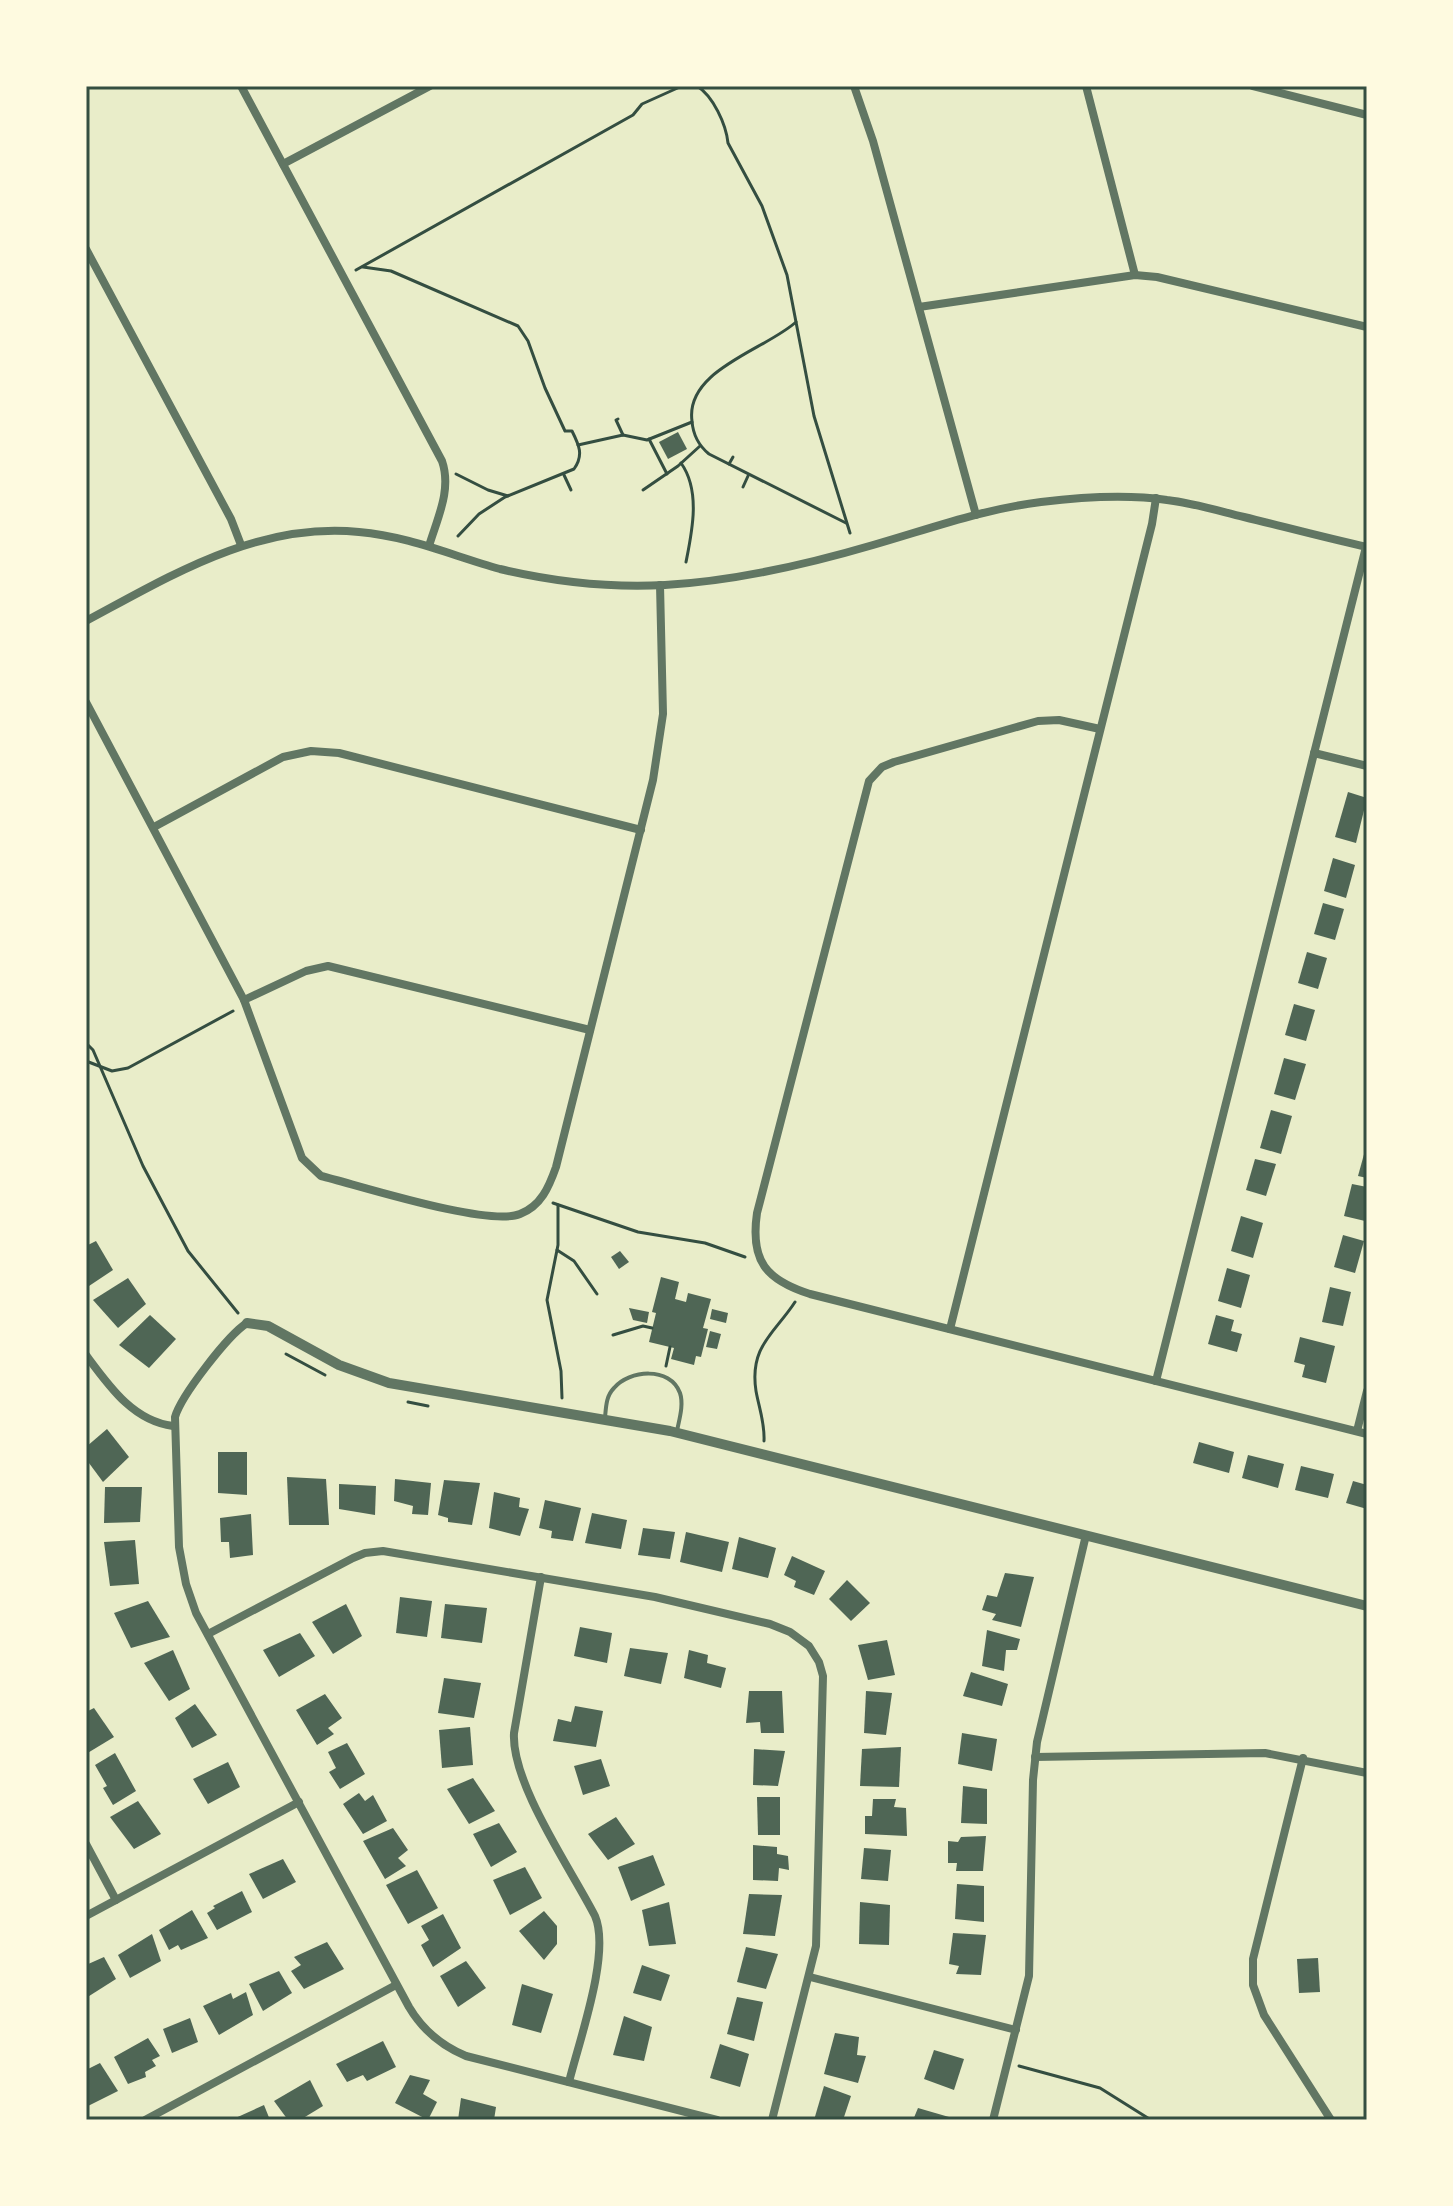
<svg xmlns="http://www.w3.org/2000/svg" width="1453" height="2206" font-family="'Public Sans',sans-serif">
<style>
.building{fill:#4f6655}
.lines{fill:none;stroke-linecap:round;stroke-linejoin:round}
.path{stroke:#344e41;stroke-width:3}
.service{stroke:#617663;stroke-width:4}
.minor{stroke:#617663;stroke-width:8}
.tertiary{stroke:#617663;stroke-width:10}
.neatline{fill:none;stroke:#344e41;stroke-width:3}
</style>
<rect width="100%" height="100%" fill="#e9edc9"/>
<g class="building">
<polygon points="678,432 687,449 668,459 659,442"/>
<polygon points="1348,792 1367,798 1356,843 1335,837"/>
<polygon points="1333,858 1355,865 1346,898 1324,891"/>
<polygon points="1323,903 1344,909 1335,940 1314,934"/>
<polygon points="1307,952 1327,958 1318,989 1298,983"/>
<polygon points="1294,1004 1315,1010 1306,1041 1285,1035"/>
<polygon points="1284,1058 1306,1064 1295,1100 1274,1094"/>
<polygon points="1271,1110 1292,1116 1281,1154 1260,1148"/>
<polygon points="1366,1147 1367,1147 1367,1178 1358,1176"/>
<polygon points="1255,1159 1276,1164 1266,1196 1246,1190"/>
<polygon points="1352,1184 1367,1187 1365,1221 1344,1216"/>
<polygon points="1241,1216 1263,1223 1253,1258 1231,1251"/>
<polygon points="1343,1235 1364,1241 1355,1273 1334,1267"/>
<polygon points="96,1241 113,1270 86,1288 86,1246"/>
<polygon points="620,1251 629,1262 619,1269 611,1257"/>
<polygon points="1227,1268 1250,1275 1241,1308 1218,1301"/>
<polygon points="661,1277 679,1282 675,1299 686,1302 688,1293 711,1299 703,1328 708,1329 701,1357 696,1356 694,1365 671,1359 674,1348 649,1342 656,1313 652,1312"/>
<polygon points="128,1278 146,1304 118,1328 93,1300"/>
<polygon points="1330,1287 1351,1292 1343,1326 1322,1322"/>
<polygon points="629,1308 649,1312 647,1323 633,1320"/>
<polygon points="712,1309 728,1313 726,1323 710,1319"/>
<polygon points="150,1315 176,1339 149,1368 119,1345"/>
<polygon points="1216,1315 1234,1320 1231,1331 1242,1334 1237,1352 1208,1344"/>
<polygon points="710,1331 721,1334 717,1349 706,1347"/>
<polygon points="1300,1337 1335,1346 1326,1383 1302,1377 1305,1365 1294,1362"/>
<polygon points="107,1429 129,1457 103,1482 86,1459 86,1447"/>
<polygon points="1199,1442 1234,1452 1229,1473 1193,1463"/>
<polygon points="218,1452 247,1452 247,1495 218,1493"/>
<polygon points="1248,1455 1284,1464 1278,1488 1242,1478"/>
<polygon points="1301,1466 1334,1474 1328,1498 1295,1490"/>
<polygon points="287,1477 326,1479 329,1525 289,1525"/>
<polygon points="395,1479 431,1483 428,1515 412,1514 413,1506 394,1501"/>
<polygon points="444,1480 480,1483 472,1525 448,1522 448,1518 438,1515"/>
<polygon points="1353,1481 1367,1485 1367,1509 1346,1503"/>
<polygon points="339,1484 376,1486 375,1515 339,1509"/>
<polygon points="105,1487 142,1487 140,1522 104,1523"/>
<polygon points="494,1492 520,1498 519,1507 529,1509 520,1536 489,1528"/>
<polygon points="545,1500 581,1508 573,1541 551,1538 552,1531 539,1528"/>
<polygon points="592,1513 627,1520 621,1549 585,1543"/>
<polygon points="251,1514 253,1555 230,1558 229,1542 221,1542 220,1518"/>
<polygon points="643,1528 675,1532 670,1559 638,1555"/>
<polygon points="686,1532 729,1542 722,1572 680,1562"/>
<polygon points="739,1537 776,1548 768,1578 732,1569"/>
<polygon points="135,1540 139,1584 110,1586 104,1542"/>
<polygon points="792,1556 825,1571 814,1595 794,1587 796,1581 784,1575"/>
<polygon points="1005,1573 1034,1577 1021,1627 992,1620 996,1614 982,1610 987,1595 997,1597"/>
<polygon points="847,1580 870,1603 851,1621 829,1599"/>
<polygon points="400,1597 432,1601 427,1637 396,1633"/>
<polygon points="148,1601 170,1637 131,1648 114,1613"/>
<polygon points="346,1604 362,1636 333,1654 312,1622"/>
<polygon points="445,1604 487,1608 482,1643 441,1638"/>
<polygon points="580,1627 612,1633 607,1663 574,1656"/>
<polygon points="987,1630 1020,1639 1017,1650 1006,1650 1004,1671 982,1666"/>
<polygon points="300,1633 315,1656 279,1677 263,1650"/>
<polygon points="887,1640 895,1675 868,1680 858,1645"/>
<polygon points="630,1648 668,1653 661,1684 624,1676"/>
<polygon points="173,1650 190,1689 169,1701 144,1663"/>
<polygon points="689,1650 708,1655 707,1663 726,1668 721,1688 684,1678"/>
<polygon points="971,1672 1008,1684 1002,1706 963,1696"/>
<polygon points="444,1678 481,1683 474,1718 438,1713"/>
<polygon points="749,1691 782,1691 784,1733 761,1733 760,1722 746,1723"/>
<polygon points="866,1691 892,1693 886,1735 864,1733"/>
<polygon points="325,1694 342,1718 328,1728 334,1734 317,1745 296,1710"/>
<polygon points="195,1704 217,1735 192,1748 175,1718"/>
<polygon points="575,1706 603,1711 596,1747 553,1741 558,1719 571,1722"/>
<polygon points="94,1708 114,1737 86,1754 86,1712"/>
<polygon points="470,1727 473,1765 442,1768 439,1730"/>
<polygon points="962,1733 997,1739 992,1771 958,1764"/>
<polygon points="347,1743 365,1774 340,1789 329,1772 336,1768 328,1752"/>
<polygon points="901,1747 899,1787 860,1786 862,1749"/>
<polygon points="754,1749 785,1751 778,1786 753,1785"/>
<polygon points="115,1753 136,1791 113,1805 103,1788 107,1786 95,1765"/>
<polygon points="601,1759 610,1786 583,1795 574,1766"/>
<polygon points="228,1762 240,1787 208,1804 193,1779"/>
<polygon points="473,1778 495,1811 469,1824 447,1789"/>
<polygon points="963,1786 987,1789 987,1824 961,1823"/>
<polygon points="359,1793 365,1801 373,1795 387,1821 363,1834 343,1804"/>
<polygon points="757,1797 780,1797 780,1835 758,1835"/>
<polygon points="873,1799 896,1799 894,1807 906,1808 907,1836 865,1834 865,1816 872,1816"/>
<polygon points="138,1801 161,1834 134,1849 110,1817"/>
<polygon points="616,1817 635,1844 608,1860 588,1834"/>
<polygon points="499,1823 517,1852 491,1867 473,1834"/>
<polygon points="393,1828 408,1850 398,1858 406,1866 385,1879 363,1841"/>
<polygon points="986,1836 983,1871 956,1871 957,1863 948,1863 948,1841 958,1842 961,1837"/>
<polygon points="753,1845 777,1847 777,1854 788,1856 789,1870 779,1868 778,1881 753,1880"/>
<polygon points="864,1848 891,1850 888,1881 861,1879"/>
<polygon points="653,1855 665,1885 631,1901 618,1867"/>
<polygon points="283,1859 296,1882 263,1899 249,1874"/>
<polygon points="525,1867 542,1898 510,1915 493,1880"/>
<polygon points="417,1870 438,1908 408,1924 386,1885"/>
<polygon points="957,1884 984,1886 984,1922 955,1919"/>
<polygon points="242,1891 252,1912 217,1930 207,1913 215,1908 213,1906"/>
<polygon points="749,1894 782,1895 775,1936 743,1934"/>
<polygon points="669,1902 676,1944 649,1946 642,1910"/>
<polygon points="860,1902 890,1905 889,1945 859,1944"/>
<polygon points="192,1910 208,1938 181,1950 178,1945 169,1950 159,1930"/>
<polygon points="544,1911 557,1926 557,1944 544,1960 519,1931"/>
<polygon points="443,1914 461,1948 433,1967 421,1945 429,1940 421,1926"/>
<polygon points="953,1933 986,1935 981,1975 956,1974 959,1966 949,1964"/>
<polygon points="152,1934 161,1961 130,1978 118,1955"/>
<polygon points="327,1942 344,1969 304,1989 291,1971 301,1965 294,1957"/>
<polygon points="746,1947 778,1954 766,1989 737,1982"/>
<polygon points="104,1957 116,1979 86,1998 86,1965"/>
<polygon points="1318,1958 1320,1992 1299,1993 1297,1959"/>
<polygon points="466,1961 486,1988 458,2007 440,1976"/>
<polygon points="642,1965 670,1975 661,2001 633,1993"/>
<polygon points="279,1971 292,1993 263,2011 249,1984"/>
<polygon points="522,1984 553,1994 541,2033 512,2025"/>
<polygon points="246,1992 253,2015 219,2035 203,2006 231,1993 233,1999"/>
<polygon points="737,1997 763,2002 754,2041 727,2034"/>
<polygon points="624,2016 652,2027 644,2061 613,2055"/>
<polygon points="190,2018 198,2042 172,2053 163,2029"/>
<polygon points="835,2033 859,2037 857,2055 866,2056 858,2083 824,2074"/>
<polygon points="148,2038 160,2056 152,2060 156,2066 145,2072 146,2077 128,2084 114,2057"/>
<polygon points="383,2041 396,2067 367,2081 363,2075 347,2082 336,2064"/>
<polygon points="720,2044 749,2054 740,2087 710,2078"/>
<polygon points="934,2050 964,2059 954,2090 924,2079"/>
<polygon points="100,2063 118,2091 86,2107 86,2070"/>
<polygon points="410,2075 430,2080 423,2094 437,2102 428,2120 395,2103"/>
<polygon points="310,2080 323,2106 300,2120 288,2120 274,2101"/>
<polygon points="824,2086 851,2096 843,2120 814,2120"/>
<polygon points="461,2098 496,2107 494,2120 458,2120"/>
<polygon points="264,2105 270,2120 231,2120"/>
<polygon points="918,2108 949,2117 948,2120 913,2120"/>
</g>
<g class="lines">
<g class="path">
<path d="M697 86C713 96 726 124 728 143L762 206 787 275 814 416 850 533"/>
<path d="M363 267 391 271 518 326 528 341 545 388 565 431H572C579 445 584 455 574 469L505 497 479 514 458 536"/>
<polyline points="356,270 633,115 642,104 682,86"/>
<path d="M796 322C765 350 685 370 692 421 693 435 698 445 709 454L846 523"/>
<polyline points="618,419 616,420 623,435"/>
<polyline points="649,439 667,474"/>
<polyline points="578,445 623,435 647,440 692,422"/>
<path d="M681 463C701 491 692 532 686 562"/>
<polyline points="729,464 733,457"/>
<polyline points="456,474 488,490 508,496"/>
<polyline points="564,475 571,490"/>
<polyline points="743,487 748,476"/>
<polyline points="643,490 678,466 700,446"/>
<polyline points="86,1043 93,1050 143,1166 188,1251 238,1313"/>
<polyline points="86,1061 112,1071 128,1068 233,1011"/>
<polyline points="553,1203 638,1232 705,1243 745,1257"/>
<polyline points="558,1205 558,1245 547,1300 561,1371 562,1398"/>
<polyline points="557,1250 574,1261 597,1294"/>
<polyline points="613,1335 643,1326 652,1328"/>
<polyline points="286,1354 325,1375"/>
<polyline points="666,1366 670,1347"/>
<polyline points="408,1402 428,1406"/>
<path d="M764 1441C765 1423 759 1408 756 1391 749 1346 775 1333 795 1302"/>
<polyline points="1019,2066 1100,2088 1151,2120"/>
</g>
<path class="service" d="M605 1418C606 1407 606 1396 614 1388 629 1370 670 1366 680 1393 684 1405 679 1420 677 1431"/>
<g class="minor">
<path d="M241 86 442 461C452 490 437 519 429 546"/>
<polyline points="854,86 873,141 976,515"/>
<polyline points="1086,86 1135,275"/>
<polyline points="1253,86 1367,115"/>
<polyline points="283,164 430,86"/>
<polyline points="86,249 231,519 241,545"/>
<polyline points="919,307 1135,275 1157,277 1367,327"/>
<path d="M86 621C172 575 257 522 359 532 408 536 453 556 500 569 555 582 609 588 665 585 736 581 805 565 873 545 929 529 983 509 1041 502 1082 497 1125 494 1167 500 1193 503 1219 511 1244 517 1285 527 1326 538 1367 547"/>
<path d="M86 702 244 1000 302 1158 321 1176C361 1186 488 1227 520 1214 541 1206 549 1187 556 1167L653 780 663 714 660 585"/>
<path d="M1100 729 1059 720 1038 721 894 762 882 767 869 781 757 1213C750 1261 766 1280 810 1294L1367 1434"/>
<polyline points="1314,753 1367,766"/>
<polyline points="154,827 283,757 311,751 339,753 641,830"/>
<polyline points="244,1000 306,971 328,966 590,1030"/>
<path d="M247 1323C228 1335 181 1396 175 1417L179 1547 186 1584 196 1613 409 2007C422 2029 442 2046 466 2056L717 2120"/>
<polyline points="950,1329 1152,524 1156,498"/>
<path d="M86 1355C109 1386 133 1421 173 1426"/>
<polyline points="1156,1381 1366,547"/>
<polyline points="1357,1431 1367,1391"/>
<path d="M541 1577 514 1733C511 1783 571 1869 595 1916 611 1953 579 2041 569 2082"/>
<polyline points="208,1634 353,1558 365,1553 383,1551 655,1597 770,1624 790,1632 809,1646 819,1662 823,1676 816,1946 772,2120"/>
<polyline points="1035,1757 1265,1753 1367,1773"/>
<polyline points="1303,1758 1253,1959 1253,1985 1264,2015 1331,2120"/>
<polyline points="86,1844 116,1900"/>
<polyline points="86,1916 299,1802"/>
<polyline points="810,1977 1016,2030"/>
<polyline points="145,2120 396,1985"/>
<polyline points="993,2120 1029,1976 1033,1780 1037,1742 1086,1535"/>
</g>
<polyline class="tertiary" points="247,1323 268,1326 339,1365 389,1383 670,1431 1367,1606"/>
</g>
<rect width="1453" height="2206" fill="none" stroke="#fefae0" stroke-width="176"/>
<rect x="88" y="88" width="1277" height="2030" class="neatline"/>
</svg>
